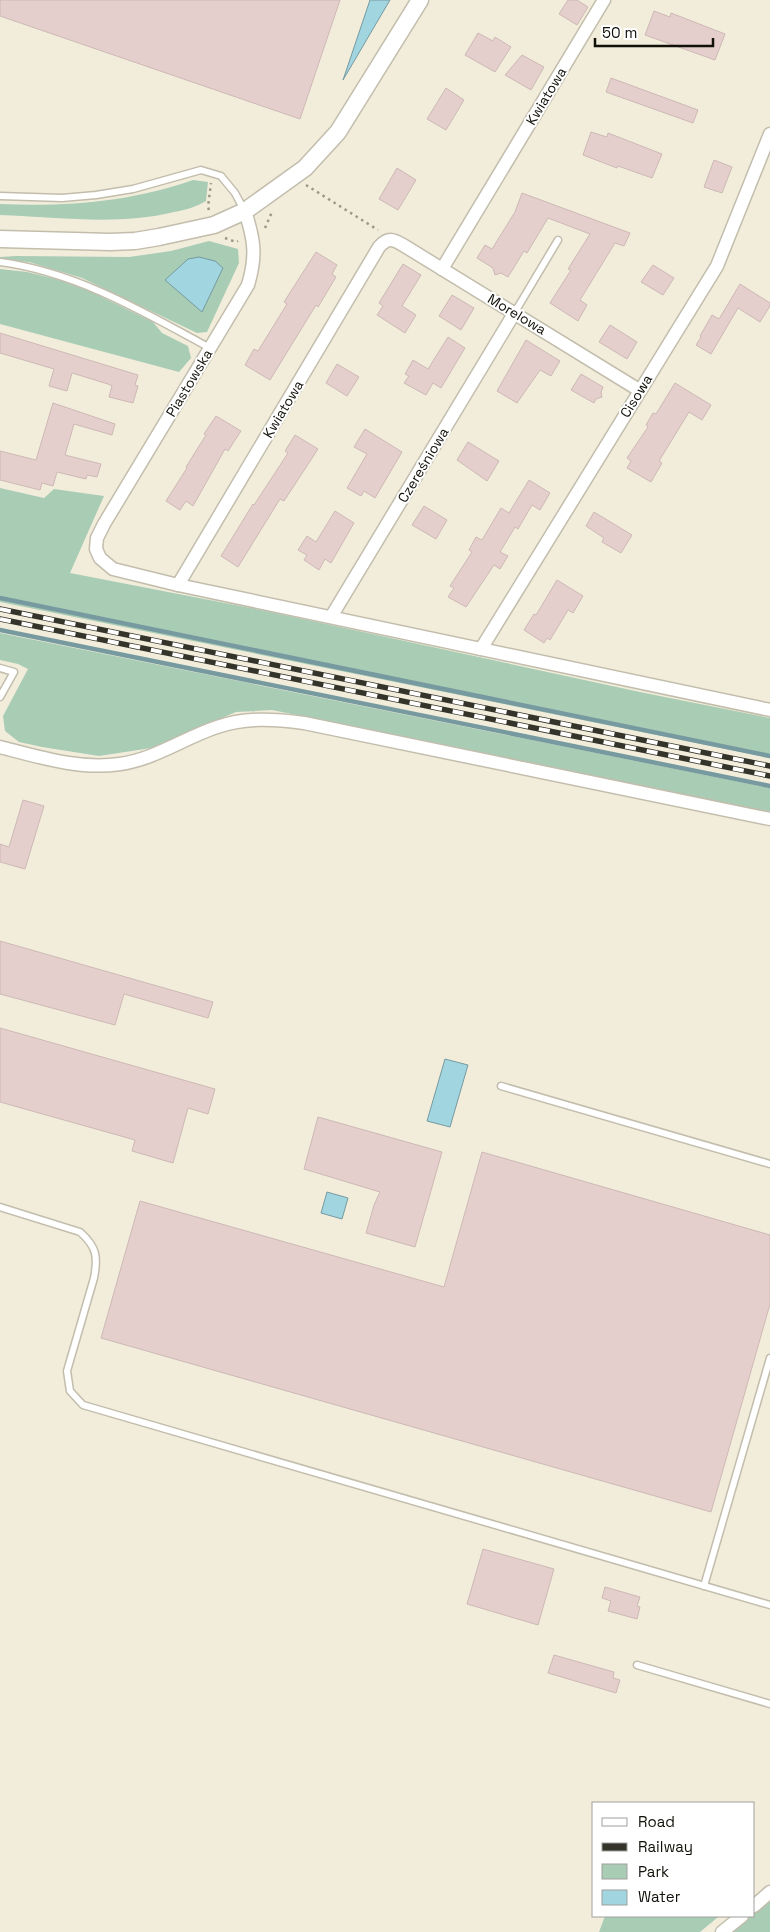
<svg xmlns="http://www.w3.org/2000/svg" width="770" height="1932" font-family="'Space Grotesk',sans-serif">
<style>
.green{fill:#a9ccb5}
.water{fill:#a1d5e0;stroke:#769aa0}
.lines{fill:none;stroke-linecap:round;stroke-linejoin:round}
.stream{stroke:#769aa0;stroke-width:4.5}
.building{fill:#e5cfcc;stroke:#cdb8b5}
.service-casing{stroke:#c2bdac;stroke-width:9}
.minor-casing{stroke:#c2bdac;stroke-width:15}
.tertiary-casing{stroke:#c2bdac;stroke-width:19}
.path{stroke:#9b988a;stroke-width:2.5;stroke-dasharray:2.5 4;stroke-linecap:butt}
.service{stroke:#fff;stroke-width:6}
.minor{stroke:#fff;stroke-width:12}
.tertiary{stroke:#fff;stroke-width:16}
.rail-casing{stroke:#35342b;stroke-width:5.5}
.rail{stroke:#fff;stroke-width:4;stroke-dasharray:11;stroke-linecap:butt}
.labels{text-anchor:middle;stroke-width:4;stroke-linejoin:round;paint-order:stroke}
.street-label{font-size:14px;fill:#111009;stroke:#fff}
</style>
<rect width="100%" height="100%" fill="#f2eddb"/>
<g class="green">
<path d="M193 180 208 182 206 201C196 207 186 210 174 212 117 226 58 217 0 215V204C65 207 131 202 193 180Z"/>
<polygon points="209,241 238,249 239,263 207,332 197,333 82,278 29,262 0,260 0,257 17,256 129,257 171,251"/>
<polygon points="0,269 27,272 60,280 92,292 153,322 162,333 188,346 191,358 179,372 0,324"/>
<polygon points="0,488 44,498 54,489 104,496 70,573 266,611 640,692 770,718 770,758 0,602"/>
<polygon points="0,633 770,788 770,812 272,710 236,712 151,748 99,756 42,747 19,742 5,731 3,716 28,669 18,664 0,660"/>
<polygon points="770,1900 770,1932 731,1932 750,1916 754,1916 754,1913"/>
<polygon points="605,1916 715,1916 718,1917 700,1932 599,1932"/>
</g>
<g class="water">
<polygon points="370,0 390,0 343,80"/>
<polygon points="199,257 215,261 223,268 202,312 165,280 188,259"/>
<polygon points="445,1059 468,1065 450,1127 427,1121"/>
<polygon points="327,1192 348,1198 342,1219 321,1213"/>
</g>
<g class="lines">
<g class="stream">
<polyline points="0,598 770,756"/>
<polyline points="0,630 770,786"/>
</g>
</g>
<g class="building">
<polygon points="0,0 340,0 300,119 0,16"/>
<polygon points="568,0 577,0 588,7 577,25 559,14"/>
<polygon points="654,11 670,17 671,13 725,34 715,60 645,35"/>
<polygon points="478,33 493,41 495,37 511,47 495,72 465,55"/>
<polygon points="522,55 544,67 531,90 505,75"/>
<polygon points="611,78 698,110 693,123 606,92"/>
<polygon points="446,88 464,100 446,130 427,119"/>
<polygon points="591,132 607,137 608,133 662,154 652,178 618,166 617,168 583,155"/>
<polygon points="714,160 732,167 722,193 704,187"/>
<polygon points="397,168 416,180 398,210 379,199"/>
<polygon points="522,193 630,233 624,246 615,243 580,300 587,305 578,321 550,303 571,270 568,269 590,234 548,218 527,253 524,251 508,277 501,273 495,275 493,268 477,258 485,245 492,249 515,212"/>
<polygon points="316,252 337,265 332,274 336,277 318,307 316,305 270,380 245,365 254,349 258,351 287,304 284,302"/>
<polygon points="403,264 421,275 402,306 416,315 405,333 377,315 383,306 379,303"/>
<polygon points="653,265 674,278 663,295 641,282"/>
<polygon points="740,284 770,303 770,306 760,322 738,308 711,354 696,345 701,337 700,336 712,315 719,319"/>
<polygon points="452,295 474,308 461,330 439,316"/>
<polygon points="610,325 637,342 627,359 599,342"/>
<polygon points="0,333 138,375 135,385 138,386 133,403 109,397 112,386 108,384 72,373 67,391 49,386 54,369 0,353"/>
<polygon points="448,337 465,348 441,388 433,383 426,395 404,383 409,376 405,374 413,360 428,369"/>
<polygon points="526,340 560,361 551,376 540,370 517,403 497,391"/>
<polygon points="337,364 359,377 347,396 326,383"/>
<polygon points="581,374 603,387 601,392 602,397 596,399 594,403 571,390"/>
<polygon points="675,383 711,405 702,420 689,412 659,461 662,463 651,482 627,468 631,461 627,458 648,427 646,425 653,413 656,414"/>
<polygon points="53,403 115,424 112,435 74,424 65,455 101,464 97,477 87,475 86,479 57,472 53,486 42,483 40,490 0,480 0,451 36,460"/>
<polygon points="216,416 241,431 228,451 225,449 193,506 186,501 180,510 166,501 187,468 186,467 206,435 204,434"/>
<polygon points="365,429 402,452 375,498 364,491 361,496 347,488 367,454 354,447"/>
<polygon points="295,435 318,449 284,501 280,499 238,567 221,556 253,504 254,505 288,453 285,451"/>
<polygon points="468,442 499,461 487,481 457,460"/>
<polygon points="529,480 550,493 540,510 532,505 518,529 515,527 500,552 508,556 500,569 494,565 466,607 448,597 454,588 450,586 472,552 469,550 476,537 482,540 501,508 509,513"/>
<polygon points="424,506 447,520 436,539 412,525"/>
<polygon points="335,511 354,523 331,563 325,559 319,570 304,560 307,555 298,550 307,536 316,542"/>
<polygon points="594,512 632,535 621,553 602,542 604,538 586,526"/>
<polygon points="557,580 583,596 573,613 568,610 550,640 547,638 544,643 524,630 534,614 536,615"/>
<polygon points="23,800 44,806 25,869 0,862 0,844 9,847"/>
<polygon points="0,941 213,1002 208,1018 124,994 115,1025 0,994"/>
<polygon points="0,1028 215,1089 208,1114 188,1108 173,1163 132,1151 135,1140 0,1102"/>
<polygon points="318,1117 442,1152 415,1247 366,1233 374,1205 380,1192 304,1169"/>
<polygon points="482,1152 770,1235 770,1304 711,1512 101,1338 140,1201 444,1287"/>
<polygon points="483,1549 554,1569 538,1625 467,1604"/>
<polygon points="605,1587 640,1597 637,1606 640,1607 637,1619 608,1611 611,1601 602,1598"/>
<polygon points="554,1655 614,1672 613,1678 620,1680 616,1693 548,1673"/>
</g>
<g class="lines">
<g class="service-casing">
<g id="service">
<polyline points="0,196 62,198 96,195 133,189 201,170 221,176 235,193 244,210"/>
<path d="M0 262C76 272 144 312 210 348"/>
<polyline points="515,312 558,240"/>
<polyline points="0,668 14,672 0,697"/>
<polyline points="501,1086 770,1164"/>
<path d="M0 1207 80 1232C97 1247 98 1257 94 1278L67 1371 70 1391 83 1405 770 1605"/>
<polyline points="704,1586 770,1358"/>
<polyline points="637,1665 770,1704"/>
</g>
</g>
<g class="minor-casing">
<g id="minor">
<path d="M245 211C254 239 257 255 248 285L104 524 97 538 96 549 100 558 113 569 178 585 770 710"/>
<polyline points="442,269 604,0"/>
<path d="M178 585 379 247C388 237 393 239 403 245L639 390"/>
<polyline points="331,617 515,312"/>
<polyline points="481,649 717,266 770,134"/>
<path d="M0 747C39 757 80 770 120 764 155 759 184 738 217 727 245 717 275 719 304 723L770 819"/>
<polyline points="754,1906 770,1892"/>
<polyline points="722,1932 742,1916"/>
</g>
</g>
<g class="tertiary-casing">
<polyline id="tertiary" points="0,239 110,242 135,241 159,237 214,225 245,211 305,168 338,132 420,0"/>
</g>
<g class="path">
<polyline points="306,185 378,230"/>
<polyline points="209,210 208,207 211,183"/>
<polyline points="265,228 272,212"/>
<polyline points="225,238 236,242 238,241"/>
</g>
<use href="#service" class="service"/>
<use href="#minor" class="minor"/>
<use href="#tertiary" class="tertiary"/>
<g class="rail-casing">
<g id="rail">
<polyline points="0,609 770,766"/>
<polyline points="0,619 770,776"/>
</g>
</g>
<use href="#rail" class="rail"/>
</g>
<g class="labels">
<g class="street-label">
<text transform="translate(546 96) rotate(-59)" y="5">Kwiatowa</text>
<text transform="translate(517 314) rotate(31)" y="5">Morelowa</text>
<text transform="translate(189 383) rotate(-59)" y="5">Piastowska</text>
<text transform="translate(636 396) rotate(-58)" y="5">Cisowa</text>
<text transform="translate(283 409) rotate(-59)" y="5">Kwiatowa</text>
<text transform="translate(423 465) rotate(-59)" y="5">Czereśniowa</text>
</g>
</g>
<rect x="592" y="1802" width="162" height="115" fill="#ffffff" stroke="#a09f9d"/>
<rect x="602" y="1818" width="25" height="8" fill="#ffffff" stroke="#a09f9d"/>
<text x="638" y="1827" font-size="15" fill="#111009">Road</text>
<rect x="602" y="1843" width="25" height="8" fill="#35342b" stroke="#a09f9d"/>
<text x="638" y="1852" font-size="15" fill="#111009">Railway</text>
<rect x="602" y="1864" width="25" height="15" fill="#a9ccb5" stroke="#a09f9d"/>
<text x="638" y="1877" font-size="15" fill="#111009">Park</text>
<rect x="602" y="1890" width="25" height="15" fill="#a1d5e0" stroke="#a09f9d"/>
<text x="638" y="1902" font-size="15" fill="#111009">Water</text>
<path d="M595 38v8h118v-8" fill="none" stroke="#111009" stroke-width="2.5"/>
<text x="602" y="38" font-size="15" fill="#111009" stroke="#ffffff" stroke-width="4" paint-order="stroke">50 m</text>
</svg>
